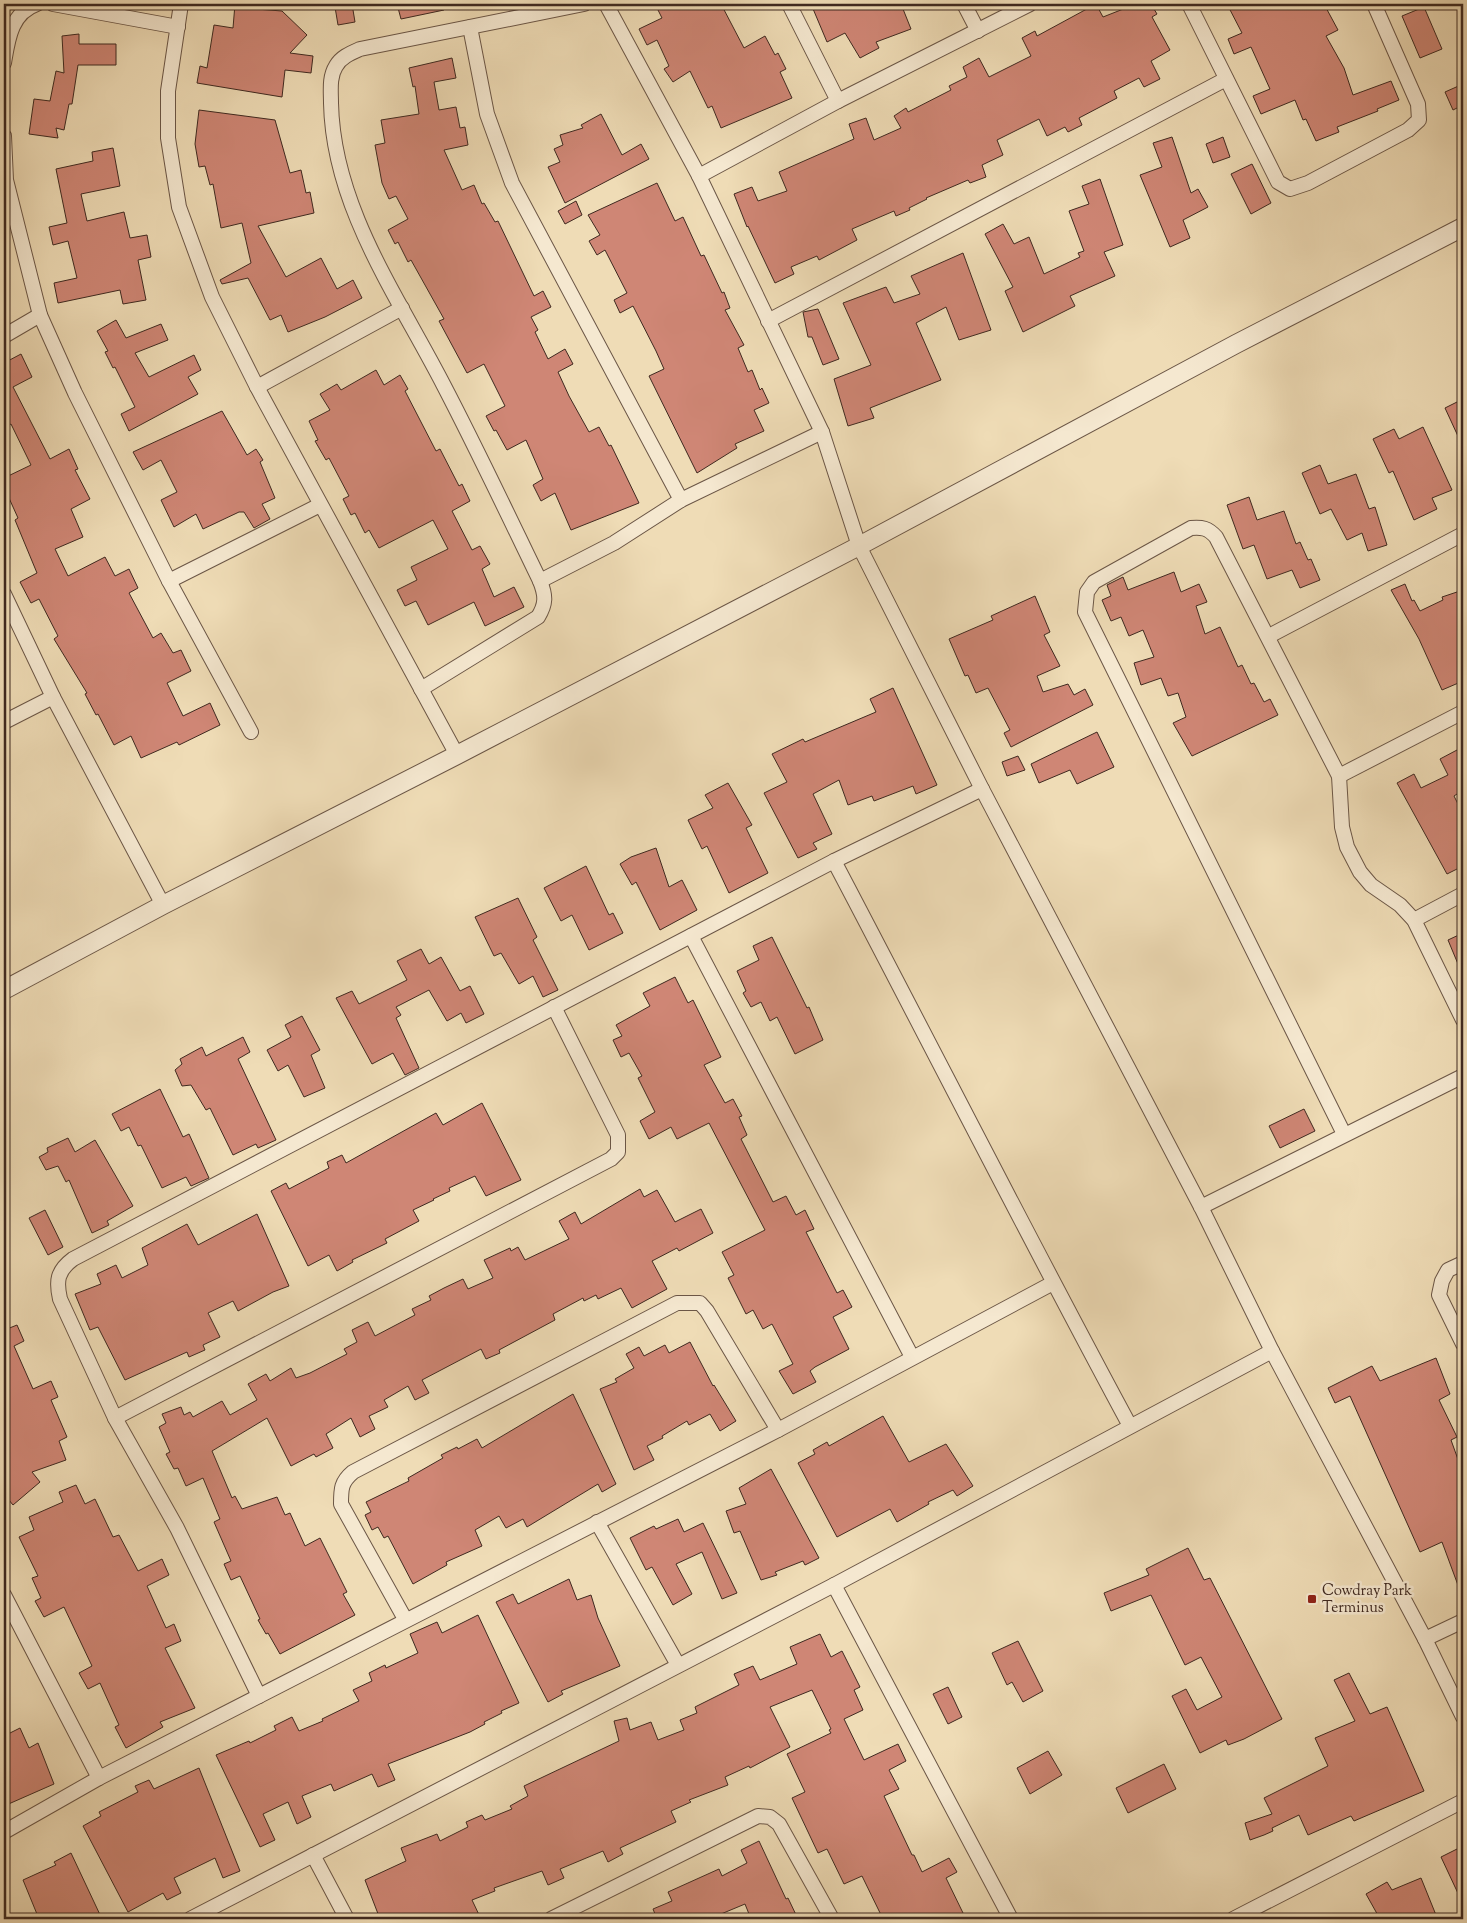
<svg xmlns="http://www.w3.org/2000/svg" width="1467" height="1923" font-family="'Sorts Mill Goudy',serif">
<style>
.building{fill:#cf8675;stroke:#3f2920}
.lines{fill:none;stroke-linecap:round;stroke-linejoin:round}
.minor-casing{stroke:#6b5646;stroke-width:16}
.tertiary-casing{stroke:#6b5646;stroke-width:20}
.minor{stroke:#f5e8d0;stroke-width:14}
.tertiary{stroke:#f5e8d0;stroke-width:18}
.poi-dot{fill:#8f2418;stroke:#f5e8d0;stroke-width:2}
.labels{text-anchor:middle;stroke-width:5;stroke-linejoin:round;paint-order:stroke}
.poi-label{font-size:15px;fill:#3f2920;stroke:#f5e8d0;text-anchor:start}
</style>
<rect width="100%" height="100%" fill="#efdcb6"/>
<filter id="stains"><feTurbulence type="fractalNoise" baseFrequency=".004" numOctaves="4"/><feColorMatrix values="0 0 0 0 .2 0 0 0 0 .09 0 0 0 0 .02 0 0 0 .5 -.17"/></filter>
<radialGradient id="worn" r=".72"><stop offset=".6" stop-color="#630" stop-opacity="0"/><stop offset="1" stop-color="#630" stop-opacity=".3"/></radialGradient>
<g class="building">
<polygon points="235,4 257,4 256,9 282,11 307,35 290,53 313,56 311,73 285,70 282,97 197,83 200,66 207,68 214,25 233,28"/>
<polygon points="352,4 355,22 338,25 335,7"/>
<polygon points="397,4 443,4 444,10 401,19"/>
<polygon points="655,4 721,4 744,48 765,36 775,55 778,53 786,69 780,72 792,98 721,128 712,106 708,108 690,71 673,82 664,69 669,66 657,40 647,45 639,29 662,18"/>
<polygon points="811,4 901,4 911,29 876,42 879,48 860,58 845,33 827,42"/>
<polygon points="1096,4 1103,17 1136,4 1151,4 1157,14 1152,17 1170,50 1151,61 1160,79 1144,87 1139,78 1114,91 1117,98 1079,118 1082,125 1068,132 1065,127 1047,136 1039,119 997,140 1003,155 982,165 986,177 970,183 968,180 926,198 927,199 909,208 910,210 896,216 894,211 852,229 857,240 819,260 817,256 791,267 794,274 775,283 748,226 747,227 734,194 752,187 758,201 787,191 779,172 854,139 849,124 866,118 874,140 901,128 894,116 906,108 908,112 951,90 949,86 967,77 963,67 979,58 989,77 1031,56 1022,38 1035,31 1037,36"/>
<polygon points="1227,4 1324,4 1338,30 1326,36 1344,68 1353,95 1391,81 1399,100 1377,109 1378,111 1337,127 1339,132 1316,141 1306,119 1303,120 1295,100 1261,114 1253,96 1270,89 1251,47 1234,54 1228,39 1242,33"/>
<polygon points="1424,7 1442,49 1420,58 1402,16"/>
<polygon points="79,34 79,44 116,44 116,65 78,65 72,104 69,104 64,130 56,128 58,138 29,134 34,99 50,101 56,71 64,73 62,36"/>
<polygon points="452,58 456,78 434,82 439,110 456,107 460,128 465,127 468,145 444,150 462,190 474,185 482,204 484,203 495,222 498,221 534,296 543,291 551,307 531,317 538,330 535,332 548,359 565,349 573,364 558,372 569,396 589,432 599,427 609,446 611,445 639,503 571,530 555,493 541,501 533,485 543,479 526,440 507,450 496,430 494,431 486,416 505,406 484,364 467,373 439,321 444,319 411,260 408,262 398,242 395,244 388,230 408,219 396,196 389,199 382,183 375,145 385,143 381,120 419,114 415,86 413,87 409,68"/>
<polygon points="1463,84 1463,105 1453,110 1445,92"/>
<polygon points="199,110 275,120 290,173 301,170 306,193 310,192 314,213 258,226 286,277 321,258 337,289 353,280 362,298 325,317 288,332 281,315 270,320 248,278 222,284 220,280 251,263 242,223 221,228 213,184 210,185 205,166 199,167 195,144"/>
<polygon points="601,114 622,155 641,144 649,159 565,203 548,167 560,162 554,149 563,145 560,135 583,128 581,125"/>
<polygon points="1172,137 1191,193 1198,189 1208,207 1183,220 1190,238 1170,247 1140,175 1162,167 1153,143"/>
<polygon points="1223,137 1230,157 1213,163 1206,144"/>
<polygon points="113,148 120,186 81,194 87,221 124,212 130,238 147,235 151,257 138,260 146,300 123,304 120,290 58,303 54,283 77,278 68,241 53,245 49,227 67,223 56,169 93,161 92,152"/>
<polygon points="1252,164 1271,203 1251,214 1231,174"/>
<polygon points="1100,179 1123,245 1104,252 1115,276 1070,296 1075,306 1023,332 1005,291 1013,287 985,234 1003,224 1014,244 1029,237 1044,274 1080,257 1078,253 1084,251 1069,211 1089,204 1082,186"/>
<polygon points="657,183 675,221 683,217 701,256 704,255 722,293 724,292 730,308 725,310 744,345 738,348 748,372 752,370 760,390 762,388 769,403 754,410 764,431 735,444 737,448 697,473 649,376 664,369 656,351 633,306 620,313 614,300 627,293 605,250 597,255 589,241 600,235 588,215"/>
<polygon points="576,201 582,215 565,224 558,211"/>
<polygon points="963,253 991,330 959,340 946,307 916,323 941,380 870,408 874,418 848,426 834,379 871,365 843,303 886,287 894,303 920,294 911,276"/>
<polygon points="818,309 839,359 823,365 812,337 808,337 803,312"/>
<polygon points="116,320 126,338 161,324 168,340 135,353 149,377 194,355 201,370 188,377 198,394 129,431 121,414 135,407 115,367 113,368 105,352 108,351 97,331"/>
<polygon points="21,354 32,377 13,387 50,459 69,449 78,469 75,470 90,499 71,509 83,537 55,549 68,576 105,557 115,576 129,569 138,588 129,593 153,638 161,633 173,653 181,650 191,671 167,683 183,716 210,703 220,725 179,745 177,742 141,758 131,736 114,745 98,714 96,715 85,694 87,693 54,639 58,636 39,599 31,603 20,582 37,573 15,520 18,518 4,487 4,478 31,465 11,424 9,425 4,414 4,363"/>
<polygon points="376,370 384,385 400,375 408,389 405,391 436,451 440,449 459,486 462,484 470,501 452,511 472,550 480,546 490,564 482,569 494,597 514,587 524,607 485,626 474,602 428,625 416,601 405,606 397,590 417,580 411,567 448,549 433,520 379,548 369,530 365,533 355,513 351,515 343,499 349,496 329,458 326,460 315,441 318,440 309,421 330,410 320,394 337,384 341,390"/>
<polygon points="1463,399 1463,447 1445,408"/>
<polygon points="222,411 247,455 256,449 263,460 260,462 275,498 262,504 270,519 254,528 244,512 239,512 203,529 196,514 174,527 161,500 177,492 161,460 143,470 133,452"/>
<polygon points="1423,427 1452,490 1432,498 1437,509 1414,520 1393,471 1389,473 1373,439 1394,429 1399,439"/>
<polygon points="1320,465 1328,484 1356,474 1369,509 1375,507 1387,545 1368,551 1362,533 1347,540 1331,509 1320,514 1302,473"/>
<polygon points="1249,497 1257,520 1284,511 1296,544 1300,542 1308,560 1311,559 1320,580 1300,588 1292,570 1267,579 1254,545 1243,549 1227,505"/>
<polygon points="1174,572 1181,592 1199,584 1207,602 1196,606 1205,634 1220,627 1238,667 1242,665 1251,684 1254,683 1264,702 1270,699 1278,715 1192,756 1173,723 1186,717 1178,693 1168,696 1161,678 1141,685 1134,663 1154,657 1143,630 1129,636 1121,617 1111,621 1102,600 1111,596 1107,585 1123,577 1128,590"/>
<polygon points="1405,584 1412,601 1414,600 1420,611 1443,600 1442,597 1463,590 1463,681 1442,690 1419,639 1391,590"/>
<polygon points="1035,596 1050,632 1044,635 1060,666 1037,676 1043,692 1068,684 1074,695 1085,689 1093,705 1011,747 1004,733 1010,730 988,688 976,693 968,675 965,676 949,639 993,620 991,616"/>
<polygon points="893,688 937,785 916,794 913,786 874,801 872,796 848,805 839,780 813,794 832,834 813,843 817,849 798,858 764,793 787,782 772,754 803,739 805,742 876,712 870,699"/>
<polygon points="1097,732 1114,767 1077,784 1070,770 1039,783 1031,764"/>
<polygon points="1457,750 1463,764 1463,806 1457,794 1454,796 1463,814 1463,850 1458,853 1463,866 1447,874 1397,783 1414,774 1421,788 1448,775 1440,759"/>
<polygon points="1018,756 1025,770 1007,776 1002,762"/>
<polygon points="728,783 752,825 746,828 768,873 729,893 707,846 702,849 688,820 713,808 705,795"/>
<polygon points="656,848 669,887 682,880 697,910 660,930 636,882 632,885 620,864 631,857"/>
<polygon points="586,866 609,915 613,913 623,933 589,950 572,915 561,921 544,888"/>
<polygon points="518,898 537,937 533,940 558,990 543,997 533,976 519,984 501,953 494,956 475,917"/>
<polygon points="1463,933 1463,976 1448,940"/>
<polygon points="772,937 807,1008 809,1007 823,1040 795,1054 777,1017 770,1021 761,1002 751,1007 743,993 746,991 737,971 759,960 753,946"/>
<polygon points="421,949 429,964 441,957 460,991 470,986 484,1014 466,1023 461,1013 447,1021 429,990 396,1007 401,1015 396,1018 419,1068 405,1075 393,1053 372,1064 336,998 352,991 359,1004 407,980 397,961"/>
<polygon points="675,977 688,1003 693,1000 721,1057 704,1065 725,1103 733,1099 742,1116 739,1117 747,1135 741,1139 773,1202 786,1196 796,1215 805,1210 814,1229 806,1232 837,1293 843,1290 852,1307 833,1317 849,1349 815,1367 810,1371 816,1382 793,1394 779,1371 793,1364 772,1324 763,1329 753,1310 746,1314 728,1278 734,1275 722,1252 765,1230 709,1123 677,1139 671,1127 649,1139 640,1121 655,1112 638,1078 642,1076 629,1053 621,1057 613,1040 622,1036 616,1025 650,1006 643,993"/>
<polygon points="302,1016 320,1050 311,1055 325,1088 304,1097 288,1065 278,1071 267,1050 291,1037 285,1025"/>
<polygon points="243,1037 250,1052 238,1059 276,1140 258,1148 256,1144 233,1155 210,1108 206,1110 191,1085 182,1086 175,1070 182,1064 180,1059 202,1047 206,1056"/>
<polygon points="160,1089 183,1137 189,1134 209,1178 191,1186 186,1177 162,1188 141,1145 138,1146 129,1127 121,1131 112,1114"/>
<polygon points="482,1103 521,1180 486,1196 475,1176 449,1188 450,1191 433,1199 434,1200 413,1210 419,1221 385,1239 387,1243 352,1260 353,1262 337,1271 329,1255 308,1266 271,1191 286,1183 289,1189 329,1168 327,1162 342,1155 346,1163 436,1113 443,1125"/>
<polygon points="1304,1109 1315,1131 1280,1148 1269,1126"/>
<polygon points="68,1138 75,1152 95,1140 133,1206 107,1221 109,1225 92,1233 69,1180 66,1182 58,1166 46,1170 39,1157 48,1152 47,1148"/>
<polygon points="640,1189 644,1197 657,1190 675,1222 701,1209 713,1233 679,1251 677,1248 652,1261 667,1289 632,1308 621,1288 598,1299 596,1295 584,1301 583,1298 553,1314 555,1320 499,1350 500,1353 486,1359 481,1349 422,1380 429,1393 415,1400 408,1386 384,1400 388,1407 369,1416 375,1429 360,1437 351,1418 326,1434 333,1448 316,1457 314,1454 291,1466 267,1418 212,1451 232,1498 235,1496 242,1509 277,1497 285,1515 290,1513 305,1546 320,1538 347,1592 343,1594 355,1615 280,1654 268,1633 266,1634 258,1620 260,1619 240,1576 231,1580 224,1564 231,1561 214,1522 220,1519 203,1478 186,1486 178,1468 174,1469 166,1454 170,1452 159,1427 166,1423 162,1414 181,1407 184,1415 190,1412 193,1417 222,1401 230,1415 257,1400 248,1384 266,1374 270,1381 291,1368 296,1378 310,1373 347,1354 344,1349 357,1342 352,1330 368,1322 375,1336 415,1315 412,1309 431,1300 429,1296 444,1288 463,1279 468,1289 493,1278 484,1260 510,1248 511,1251 518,1247 525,1260 569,1239 559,1221 575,1212 581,1224"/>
<polygon points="45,1210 63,1247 48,1255 29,1218"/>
<polygon points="257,1214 289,1286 273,1292 238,1311 233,1301 208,1313 220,1337 203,1345 205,1350 189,1357 187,1352 125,1380 98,1327 90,1330 75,1294 101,1284 97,1274 116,1265 122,1278 148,1265 142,1248 187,1224 198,1245"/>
<polygon points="4,1322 7,1329 17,1325 24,1341 14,1346 33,1389 51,1381 58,1397 51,1400 67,1437 59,1441 66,1460 32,1472 40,1482 13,1505 4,1494"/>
<polygon points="690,1342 713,1386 714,1385 736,1421 720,1431 710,1414 689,1425 687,1421 662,1436 663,1438 647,1446 654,1460 634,1470 600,1389 617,1382 615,1379 634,1368 626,1354 639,1347 644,1356 665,1345 669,1353"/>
<polygon points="1436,1358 1450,1394 1439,1400 1457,1437 1451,1440 1460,1465 1463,1463 1462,1596 1442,1542 1420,1552 1350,1396 1335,1403 1328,1388 1372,1366 1380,1381"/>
<polygon points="573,1394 616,1484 602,1492 598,1484 527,1527 523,1519 506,1528 499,1516 475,1530 482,1546 446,1562 447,1565 413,1584 388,1536 384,1538 378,1527 372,1530 365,1515 371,1512 366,1502 409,1481 408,1478 443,1458 441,1455 457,1447 458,1449 477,1439 482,1448"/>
<polygon points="883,1416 909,1462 946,1444 973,1486 957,1496 953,1490 928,1502 929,1504 897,1522 890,1509 837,1537 798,1463 815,1454 813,1450 827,1442 829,1446"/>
<polygon points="771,1469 819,1558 805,1565 803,1561 775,1572 777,1575 761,1580 740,1531 734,1533 726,1511 746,1504 739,1488"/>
<polygon points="76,1485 85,1504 95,1499 113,1537 119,1535 138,1571 162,1559 169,1575 147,1586 166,1628 174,1624 181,1641 165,1648 195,1708 160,1722 163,1727 126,1748 115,1727 119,1725 100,1683 88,1689 79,1673 92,1666 64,1607 44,1617 35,1601 41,1598 32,1578 38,1576 19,1537 34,1530 29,1517 63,1502 59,1492"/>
<polygon points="678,1519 684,1532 703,1523 737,1593 722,1599 702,1552 676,1564 692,1594 673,1605 652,1567 646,1570 630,1538 654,1526 656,1529"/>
<polygon points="1188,1548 1204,1580 1210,1578 1282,1719 1244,1739 1228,1745 1226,1740 1200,1753 1172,1696 1186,1689 1197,1710 1222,1697 1201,1657 1185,1665 1151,1595 1111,1611 1104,1593 1149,1575 1146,1569"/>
<polygon points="569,1579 577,1600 591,1595 598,1618 620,1666 561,1691 563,1694 548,1702 496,1602 513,1594 518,1604"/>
<polygon points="478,1615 519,1703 501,1711 502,1713 484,1722 485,1724 470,1732 388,1764 395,1780 378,1787 372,1774 334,1791 331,1784 302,1796 311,1817 297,1824 288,1802 263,1814 275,1840 260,1847 216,1755 249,1741 250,1743 276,1730 274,1726 292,1717 299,1731 323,1721 322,1719 359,1701 353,1690 372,1681 369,1673 385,1665 386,1668 418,1653 410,1634 437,1622 442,1633"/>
<polygon points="820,1634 831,1657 842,1651 860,1687 854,1690 863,1710 844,1719 864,1760 898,1744 906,1761 889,1770 899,1789 884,1796 912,1855 914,1855 922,1872 949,1858 957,1872 946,1878 964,1915 955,1919 883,1919 862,1876 844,1884 827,1849 818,1853 792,1798 805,1792 787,1754 831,1733 829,1730 831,1729 812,1690 770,1707 790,1747 750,1768 749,1766 725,1777 728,1785 689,1800 691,1802 671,1811 676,1822 620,1848 623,1854 608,1862 603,1851 560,1869 564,1878 548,1885 542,1871 494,1888 495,1891 472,1900 481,1919 380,1919 365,1880 406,1861 401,1848 437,1834 440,1841 468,1827 466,1822 482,1815 485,1820 512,1809 510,1806 528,1796 524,1786 619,1741 614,1721 627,1718 630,1730 651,1722 658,1740 684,1730 680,1720 697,1713 695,1707 739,1685 734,1674 753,1666 760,1680 797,1664 790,1647"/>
<polygon points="1018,1641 1043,1691 1023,1702 1012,1682 1007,1685 992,1653"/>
<polygon points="1349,1673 1370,1714 1387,1707 1424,1791 1354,1821 1351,1816 1308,1835 1299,1815 1272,1828 1273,1831 1264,1835 1250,1840 1245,1823 1272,1814 1264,1798 1328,1766 1315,1738 1355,1721 1334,1680"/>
<polygon points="948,1687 962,1717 948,1724 933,1694"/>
<polygon points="20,1728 29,1748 38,1743 54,1784 4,1806 4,1736"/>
<polygon points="1048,1751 1062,1775 1030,1794 1017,1768"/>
<polygon points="1164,1764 1176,1789 1128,1813 1116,1788"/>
<polygon points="199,1768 240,1871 223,1878 215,1858 174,1878 181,1893 167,1900 163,1893 128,1912 83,1826 101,1816 99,1812 138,1792 135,1786 149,1780 154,1789"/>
<polygon points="759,1841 786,1899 788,1898 798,1919 751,1919 745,1904 709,1919 657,1919 653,1909 672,1901 668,1892 719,1869 722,1876 747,1863 741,1850"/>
<polygon points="1463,1846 1463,1904 1441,1857"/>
<polygon points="71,1853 102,1919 39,1919 23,1880 56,1865 54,1862"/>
<polygon points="1421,1878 1436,1915 1426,1919 1380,1919 1366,1894 1387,1882 1392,1890"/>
</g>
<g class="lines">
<g class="minor-casing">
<g id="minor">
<polyline points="53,4 178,27"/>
<polyline points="181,4 168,91 168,138 179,207 212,297 257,387 457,755"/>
<polyline points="606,4 699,176 822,432 859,546 982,789 1201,1207 1272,1351 1425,1639 1463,1717"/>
<polyline points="789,4 838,101"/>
<polyline points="964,4 978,31"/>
<polyline points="1189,4 1278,182 1290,189 1308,183 1408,130 1419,120 1418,104 1374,4"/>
<polyline points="470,27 487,114 512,183 681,500"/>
<path d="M4 63C8 39 11 13 37 4"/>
<polyline points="4,136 6,180 40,315 75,393 169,581 251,732"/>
<polyline points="699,176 838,101 1030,4"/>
<polyline points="768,321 1226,79"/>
<polyline points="4,336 40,315"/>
<polyline points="257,387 402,308"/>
<polyline points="169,581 320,505"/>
<polyline points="540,581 614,543 681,500 822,432"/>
<polyline points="4,594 53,697 163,905"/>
<polyline points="1269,636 1463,534"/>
<path d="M421 689 538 617C546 604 546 596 540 581 508 515 477 449 443 384 397 295 333 206 331 103 331 91 329 77 336 66 341 57 351 53 360 49L584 4"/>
<polyline points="4,722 53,697"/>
<polyline points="1339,776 1463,712"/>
<path d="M834 861C933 1049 1029 1239 1130 1426"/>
<polyline points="1414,920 1463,894"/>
<polyline points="691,936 912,1357"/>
<path d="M1344 1134 1085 612 1087 592 1094 582 1191 528C1202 527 1208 528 1216 537L1339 776 1342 827 1347 847 1360 872 1371 885 1400 905 1414 920 1463 1020"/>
<polyline points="1201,1207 1463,1076"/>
<polyline points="1463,1263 1448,1270 1442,1281 1439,1295 1463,1344"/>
<polyline points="115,1418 611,1159 618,1152 618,1135 554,1007"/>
<polyline points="597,1522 678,1665"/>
<polyline points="834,1585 1011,1919"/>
<polyline points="4,1595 99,1778"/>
<path d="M405 1619 341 1504C341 1489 341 1482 353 1472L677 1303H700L707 1311 778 1430"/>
<polyline points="1425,1639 1463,1621"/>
<path d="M259 1696 177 1528 115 1418 60 1299C56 1281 57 1271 73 1259L834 861 982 789"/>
<polyline points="4,1832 99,1778 778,1430 1053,1283"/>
<polyline points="313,1855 347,1919"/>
<polyline points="190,1919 834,1585 1272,1351"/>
<polyline points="551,1919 758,1816 770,1817 779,1824 832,1919"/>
<polyline points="1233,1919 1463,1801"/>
</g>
</g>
<g class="tertiary-casing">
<polyline id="tertiary" points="4,990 163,905 457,755 859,546 1236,344 1463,227"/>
</g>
<use href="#minor" class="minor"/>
<use href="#tertiary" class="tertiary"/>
</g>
<rect class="poi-dot" x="1307" y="1594" width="10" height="10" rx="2.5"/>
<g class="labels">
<g class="poi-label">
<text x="1322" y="1595">Cowdray Park<tspan x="1322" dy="17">Terminus</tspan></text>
</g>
</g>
<rect width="1467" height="1923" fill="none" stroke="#efdcb6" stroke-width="20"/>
<rect x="5" y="5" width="1457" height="1913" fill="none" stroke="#3f2920" stroke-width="2.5"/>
<rect x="10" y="10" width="1447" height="1903" fill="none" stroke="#3f2920"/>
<rect width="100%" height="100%" filter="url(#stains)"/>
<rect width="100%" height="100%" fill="url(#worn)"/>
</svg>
